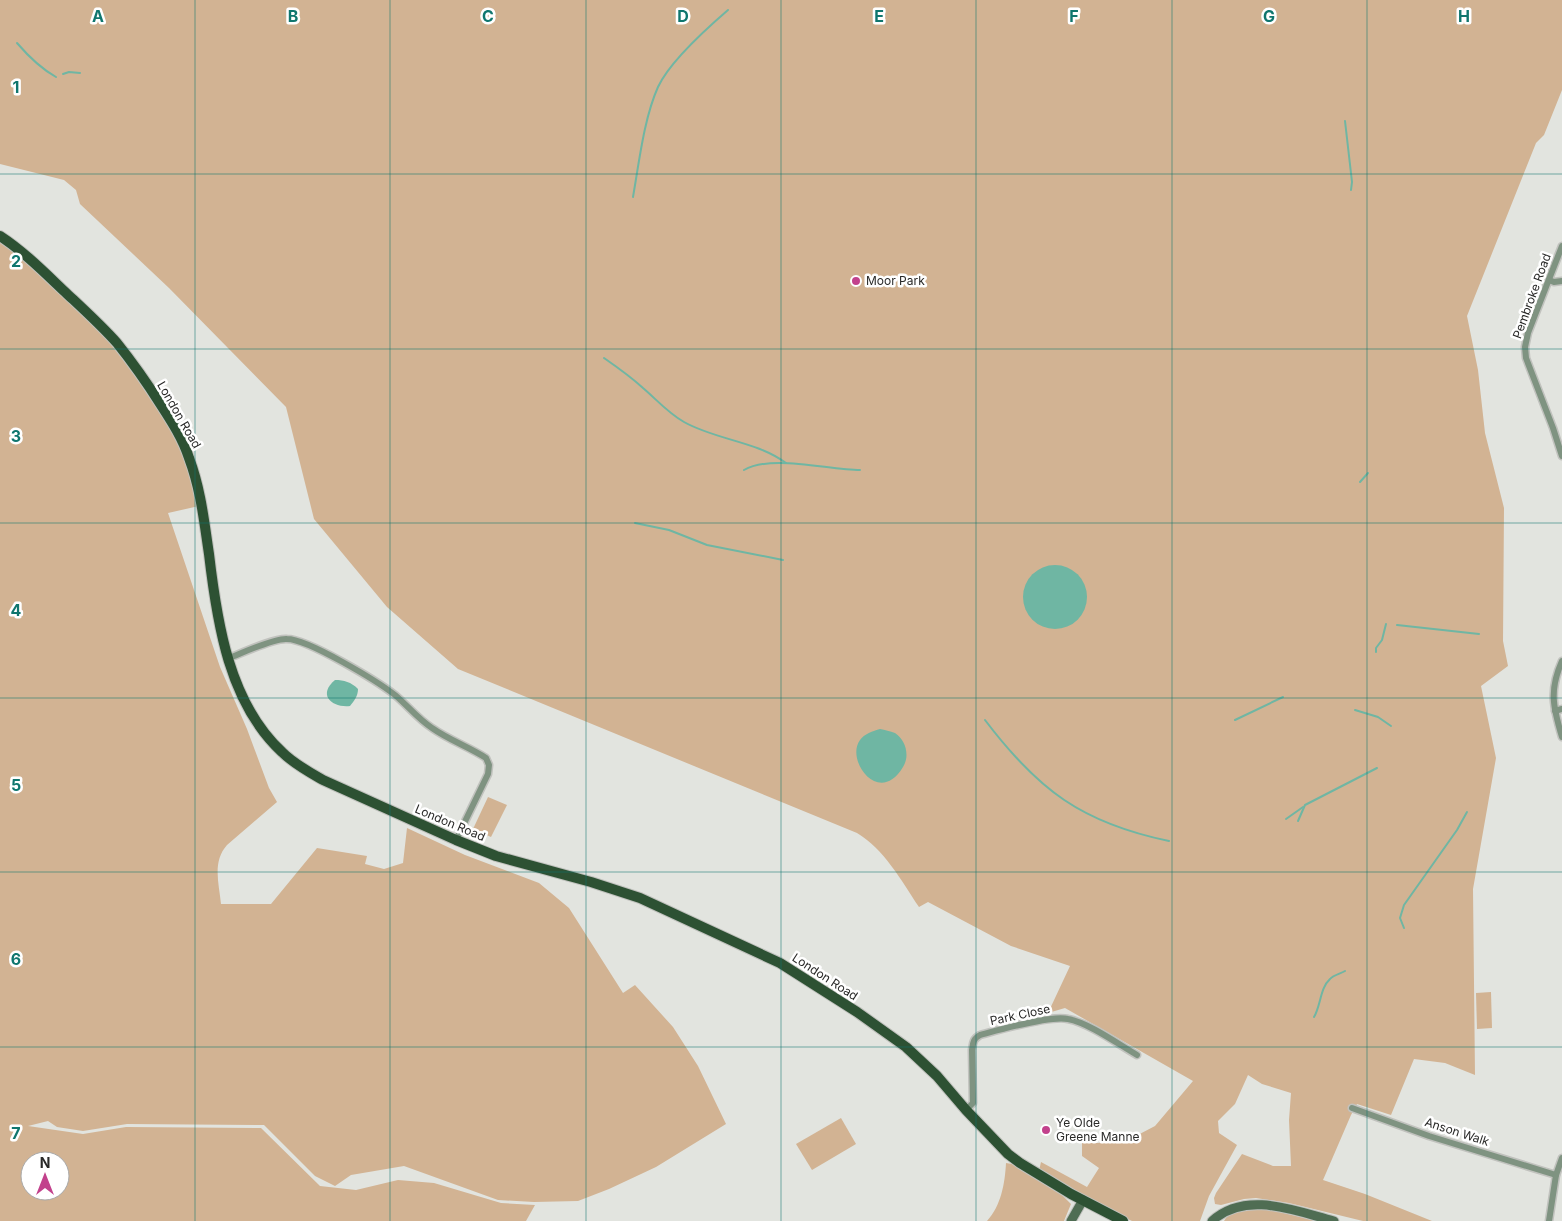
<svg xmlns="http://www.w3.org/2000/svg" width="1562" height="1221" font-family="Inter,sans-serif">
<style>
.green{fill:#d2b393;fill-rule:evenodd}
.water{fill:#6fb6a3}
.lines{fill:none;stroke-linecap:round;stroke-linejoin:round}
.stream{stroke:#6fb6a3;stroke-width:2}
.street-casing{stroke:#c1c2be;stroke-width:9}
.secondary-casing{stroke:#c1c2be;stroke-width:11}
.primary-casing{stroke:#c1c2be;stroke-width:12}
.street{stroke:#7f9381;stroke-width:6}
.secondary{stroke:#4f6d53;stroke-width:9}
.primary{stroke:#2d5133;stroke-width:10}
.grid{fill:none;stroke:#0f766e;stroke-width:1;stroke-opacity:0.55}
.poi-dot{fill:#c2418c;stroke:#fff;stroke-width:2}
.labels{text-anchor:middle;stroke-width:5;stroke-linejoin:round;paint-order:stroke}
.poi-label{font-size:12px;fill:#292928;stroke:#fff;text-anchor:start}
.street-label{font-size:12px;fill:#292928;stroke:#fff}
.grid-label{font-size:16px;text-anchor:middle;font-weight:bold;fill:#0f766e;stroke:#fff;stroke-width:5;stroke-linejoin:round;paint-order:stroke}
</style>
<rect width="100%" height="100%" fill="#e2e4df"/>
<g class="green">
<path d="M0 0H1562V90L1544 135 1536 143 1467 316 1478 370 1485 433 1504 508 1503 641 1508 666 1481 686 1496 758 1473 889 1475 1075 1445 1063 1414 1059 1391 1115 1357 1104 1351 1115 1323 1180 1365 1194 1432 1221H1363L1289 1203 1256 1198 1244 1199 1221 1205 1215 1204 1214 1198 1216 1193 1242 1154 1273 1166H1291L1289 1120 1291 1093 1262 1084 1248 1075 1235 1104 1218 1121 1219 1133 1237 1145 1209 1196 1200 1221H1132L1101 1206 1039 1171 1041 1162 1087 1187 1099 1168 1082 1156V1143H1099L1102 1140 1132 1138 1155 1126 1193 1081 1065 1008 1048 1013 1070 966 1011 946 928 902 919 907C901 880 884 849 857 833L458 669 387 607 314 519 286 407 169 288 80 204 76 190 64 180 0 164Z"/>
<path d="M0 242 8 246 27 263 100 332 123 358 174 434 186 464 199 506 168 513 220 667 247 729 269 788 277 802 227 845C212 862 219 883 221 904H271L317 848 367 856 365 864 384 869 403 863 407 828 465 855 539 883 569 908 623 993 635 985 673 1027 698 1066 726 1124 656 1167 609 1189 578 1201 534 1202 498 1200 404 1166 351 1175 335 1186 315 1176 264 1125 127 1124 83 1131 57 1127 48 1121 28 1126 83 1134 126 1127 261 1128 320 1186 356 1190 398 1180 434 1183 501 1203 535 1205 526 1221H0ZM30 1161H60V1191H30Z"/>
<polygon points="488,797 507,805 491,837 473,829"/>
<polygon points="1491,992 1492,1028 1477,1029 1476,993"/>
<polygon points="841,1118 856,1144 812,1170 796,1144"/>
<path d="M1006 1163 1012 1164 1062 1195 1071 1204 1064 1221H987C1001 1206 1005 1183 1006 1163Z"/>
<polygon points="1244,1209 1268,1209 1316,1221 1224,1221 1229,1213"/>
</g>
<g class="water">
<circle cx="1055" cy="597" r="32"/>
<path d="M335 680C344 680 351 682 358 689 358 696 354 701 350 706 332 708 317 695 335 680Z"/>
<path d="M880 729C885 730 890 731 895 733 906 740 910 756 903 767 879 807 845 760 860 740 864 734 873 731 880 729Z"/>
</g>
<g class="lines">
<g class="stream">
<path d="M17 43C29 57 40 68 56 77"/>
<polyline points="63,74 69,72 80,73"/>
<polyline points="1345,121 1352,182 1351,190"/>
<path d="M633 197C639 163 644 118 658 87 670 61 706 29 728 10"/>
<path d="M604 358C617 367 631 377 643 388 656 399 668 413 684 422 716 440 756 441 786 463"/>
<path d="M744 470C772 454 828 470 860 470"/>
<polyline points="1360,482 1368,473"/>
<polyline points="635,523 669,530 707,545 783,560"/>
<polyline points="1397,625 1479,634"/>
<polyline points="1376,652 1376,648 1382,640 1386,624"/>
<polyline points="1355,710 1378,717 1391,726"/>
<path d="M985 720C1038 790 1082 823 1169 841"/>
<polyline points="1235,720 1283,697"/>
<polyline points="1286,819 1303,807"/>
<polyline points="1298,821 1305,805 1377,768"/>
<polyline points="1404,928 1400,918 1404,905 1457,830 1467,812"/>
<path d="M1314 1017C1321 1005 1320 988 1330 979 1333 975 1340 974 1345 971"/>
</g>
<g class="street-casing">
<g id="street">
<polyline points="1562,246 1528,333 1525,347 1526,358 1553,428 1562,456"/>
<polyline points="1549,280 1554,282 1562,281"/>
<path d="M229 658C242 653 274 638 287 639 308 639 377 681 395 695 408 706 418 719 432 728 449 740 469 747 486 758L489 765 488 774 456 840"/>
<path d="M1562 661C1549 690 1553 707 1562 737"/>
<polyline points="1555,711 1562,709"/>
<polyline points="1352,1108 1429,1136 1556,1175"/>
<path d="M966 1110 973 1103 972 1050C973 1043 973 1039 980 1035 999 1030 1050 1015 1068 1019 1089 1023 1118 1044 1137 1055"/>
<polyline points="1549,1221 1556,1175 1562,1158"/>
</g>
</g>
<g class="secondary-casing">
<g id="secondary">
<polyline points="1071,1221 1083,1200"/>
<path d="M1212 1221C1246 1190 1295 1211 1334 1221"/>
</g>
</g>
<g class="primary-casing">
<path id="primary" d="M0 236C23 251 43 271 63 290 81 307 100 324 117 343 133 363 147 383 161 405 172 422 183 439 189 458 201 490 204 521 209 554 217 623 229 703 282 752 294 764 309 772 323 780L456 840 496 856 591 882 640 898 780 963 857 1012 906 1047 937 1076 966 1110 1008 1154 1020 1163 1071 1194 1123 1221"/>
</g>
<use href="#street" class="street"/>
<use href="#secondary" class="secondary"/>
<use href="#primary" class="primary"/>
</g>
<path class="grid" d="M195 0V1221M390 0V1221M586 0V1221M781 0V1221M976 0V1221M1172 0V1221M1367 0V1221M0 174H1562M0 349H1562M0 523H1562M0 698H1562M0 872H1562M0 1047H1562"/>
<g class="poi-dot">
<circle cx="856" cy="281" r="5"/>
<circle cx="1046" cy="1130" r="5"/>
</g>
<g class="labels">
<g class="poi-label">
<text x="866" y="285">Moor Park</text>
<text x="1056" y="1127">Ye Olde<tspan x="1056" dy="14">Greene Manne</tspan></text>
</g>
<g class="street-label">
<text transform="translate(1532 296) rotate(-70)" y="4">Pembroke Road</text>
<text transform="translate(179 415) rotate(60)" y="4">London Road</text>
<text transform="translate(450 823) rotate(23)" y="4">London Road</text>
<text transform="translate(825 977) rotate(33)" y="4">London Road</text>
<text transform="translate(1020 1015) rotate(-12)" y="4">Park Close</text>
<text transform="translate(1457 1132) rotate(18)" y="4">Anson Walk</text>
</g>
</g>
<g class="grid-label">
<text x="98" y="22">A</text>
<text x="293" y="22">B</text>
<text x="488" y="22">C</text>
<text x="683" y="22">D</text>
<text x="879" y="22">E</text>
<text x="1074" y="22">F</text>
<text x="1269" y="22">G</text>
<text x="1464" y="22">H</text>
<text x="16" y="93">1</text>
<text x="16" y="267">2</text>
<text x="16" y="442">3</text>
<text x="16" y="616">4</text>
<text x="16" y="791">5</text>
<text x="16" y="965">6</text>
<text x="16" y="1139">7</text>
</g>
<g transform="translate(45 1176)"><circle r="24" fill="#ffffff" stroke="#a9a9a9"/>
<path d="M0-4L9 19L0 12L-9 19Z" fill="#c2418c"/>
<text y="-8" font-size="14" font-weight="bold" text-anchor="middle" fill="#292928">N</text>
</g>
</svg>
